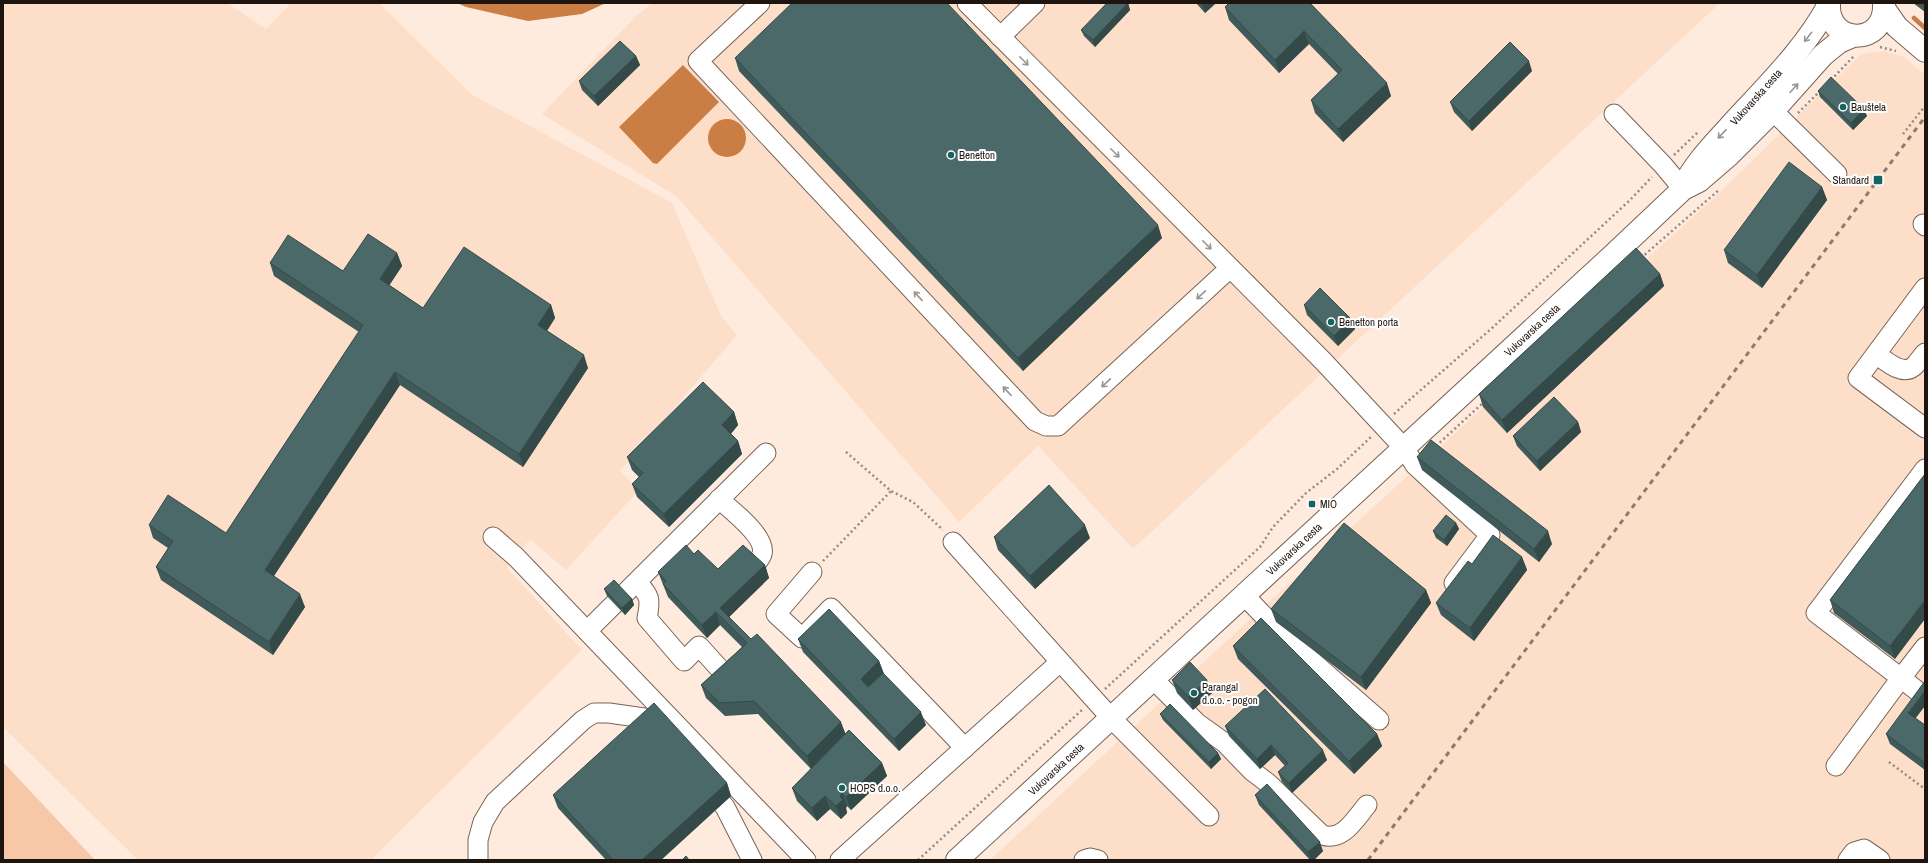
<svg xmlns="http://www.w3.org/2000/svg" width="1928" height="863" font-family="'Archivo Narrow',sans-serif">
<style>
.built{fill:#fddec8}
.green{fill:#f7c8a8}
.water{fill:#cb7e44}
.lines{fill:none;stroke-linecap:round;stroke-linejoin:round}
.stream{stroke:#cb7e44;stroke-width:4.5}
.minor-casing{stroke:#796455;stroke-width:21}
.major-casing{stroke:#796455;stroke-width:24}
.path{stroke:#988980;stroke-width:2.5;stroke-dasharray:2 3;stroke-linecap:butt}
.minor{stroke:#fff;stroke-width:19}
.major{stroke:#fff;stroke-width:22}
.rail{stroke:#8a7c73;stroke-width:3;stroke-dasharray:5 5;stroke-linecap:butt}
.wall{fill:#405a59}
.shaded-wall{fill:#344a49}
.building{fill:#4b6968;stroke:#344a49}
.oneway{stroke:#9a9693}
.poi-dot{fill:#156463;stroke:#fff;stroke-width:1.5}
.labels{text-anchor:middle;stroke-width:4;stroke-linejoin:round;paint-order:stroke}
.street-label{font-size:11px;fill:#1e1510;stroke:#fff}
.poi-label{font-size:11px;fill:#1e1510;stroke:#fff;text-anchor:start}
</style>
<rect width="100%" height="100%" fill="#ffebde"/>
<g class="built">
<polygon points="6,3 227,3 266,29 291,3 379,3 471,94 672,203 721,316 737,335 620,471 639,490 566,570 530,539 507,568 582,650 371,860 138,860 3,727 3,7"/>
<polygon points="652,3 1720,3 1133,549 1038,446 959,522 676,196 542,114 636,16"/>
<polygon points="1885,51 1904,57 1925,75 1925,860 990,860 1259,611 1715,197 1859,56 1867,53"/>
</g>
<polygon class="green" points="3,762 95,860 3,860"/>
<g class="water">
<polygon points="457,3 606,3 582,14 528,21 466,7"/>
<polygon points="683,65 719,102 657,164 653,163 619,127"/>
<circle cx="727" cy="138" r="19"/>
</g>
<g class="lines">
<polyline class="stream" points="1914,18 1925,28"/>
<g class="minor-casing">
<g id="minor">
<polyline points="760,3 698,61 1035,421 1046,426 1058,426 1230,268"/>
<polyline points="967,3 1324,362 1404,448 1415,465 1490,535 1454,583"/>
<polyline points="1000,37 1035,3"/>
<polyline points="1773,111 1837,174"/>
<polyline points="1614,114 1663,165 1683,189"/>
<polyline points="1923,224 1925,226"/>
<polyline points="1925,288 1858,378 1925,428"/>
<path d="M1876 354C1885 360 1901 376 1913 367 1917 364 1921 357 1925 353"/>
<path d="M719 499C731 510 767 537 762 554 761 558 757 562 755 565"/>
<polyline points="493,537 516,557 806,860"/>
<polyline points="953,542 1111,718 1209,816"/>
<polyline points="812,572 776,614 802,638 831,608 965,748"/>
<path d="M637 582C650 596 651 599 647 618L684 661 699 646 728 678"/>
<polyline points="1244,595 1283,636 1379,720"/>
<polyline points="587,631 766,453"/>
<polyline points="1925,647 1901,678 1925,697"/>
<path d="M1153 679 1197 723 1225 743 1252 771 1269 784 1322 835C1343 842 1355 819 1367 805"/>
<polyline points="1836,766 1901,678 1816,613 1925,469"/>
<polyline points="706,785 725,807 752,860"/>
<polyline points="478,860 478,840 483,822 495,802 583,720 594,713 609,713 644,718 656,732"/>
<polyline points="840,860 1060,662"/>
<polyline points="1084,860 1090,858 1098,860"/>
<polyline points="1848,860 1854,852 1864,849 1880,860"/>
</g>
</g>
<g class="major-casing">
<g id="major">
<path d="M1829 3C1826 46 1887 47 1884 3"/>
<polyline points="1885,10 1897,27 1925,51"/>
<path d="M1683 187C1695 163 1713 145 1731 125 1764 89 1807 47 1829 4"/>
<polyline points="957,860 1611,257 1683,189 1699,181 1728,156 1773,111 1823,55 1839,42 1853,36"/>
</g>
</g>
<g class="path">
<polyline points="1880,47 1896,51"/>
<polyline points="1831,80 1855,55"/>
<polyline points="1798,113 1820,91"/>
<polyline points="1903,134 1925,106"/>
<polyline points="1674,155 1698,132"/>
<polyline points="1641,258 1720,189"/>
<polyline points="1394,414 1407,402 1491,329 1629,201 1652,177"/>
<polyline points="1436,446 1484,402"/>
<polyline points="846,452 891,491 913,502 943,530"/>
<polyline points="823,561 891,491"/>
<polyline points="1105,689 1260,547 1273,527 1306,493 1337,469 1372,436"/>
<polyline points="1889,762 1925,789"/>
<polyline points="918,860 1082,710"/>
</g>
<use href="#minor" class="minor"/>
<use href="#major" class="major"/>
<polyline class="rail" points="1368,860 1925,117"/>
</g>
<g class="wall">
<polygon points="1128,3 1130,10 1095,47 1084,36 1081,30"/>
<polygon points="1196,3 1216,3 1205,13"/>
<polygon points="1310,3 1391,96 1343,142 1315,113 1311,100 1338,74 1309,44 1279,73 1229,20 1225,7"/>
<polygon points="1913,3 1925,3 1925,12"/>
<polygon points="636,56 640,65 598,106 582,90 579,81"/>
<polygon points="735,58 1162,238 1023,371 739,71"/>
<polygon points="1532,71 1472,131 1454,112 1450,102"/>
<polygon points="1818,91 1867,116 1853,130 1820,97"/>
<polygon points="1822,187 1827,200 1762,288 1728,263 1724,250"/>
<polygon points="397,253 402,266 389,285 423,308 551,305 555,318 547,331 588,368 523,467 400,385 274,576 305,607 273,655 161,580 156,567 168,548 153,538 149,525 226,533 359,332 274,276 270,263 343,271"/>
<polygon points="1660,274 1664,286 1507,433 1483,407 1479,394"/>
<polygon points="1304,305 1351,319 1355,329 1338,346 1307,315"/>
<polygon points="734,412 738,425 731,434 738,441 742,454 669,527 637,497 632,484 639,477 632,470 627,457"/>
<polygon points="1578,422 1581,432 1540,471 1517,446 1513,436"/>
<polygon points="1417,457 1552,544 1539,562 1422,470"/>
<polygon points="1925,474 1895,659 1834,613 1830,600"/>
<polygon points="1456,523 1459,529 1447,546 1436,538 1433,531"/>
<polygon points="994,537 1090,538 1035,589 998,550"/>
<polygon points="694,554 718,569 765,565 769,578 729,617 846,734 882,763 887,776 851,810 847,806 846,808 847,813 841,819 830,809 817,821 797,801 792,788 811,769 758,714 725,716 706,698 701,685 742,647 720,625 707,638 668,597 658,572"/>
<polygon points="1522,557 1527,570 1474,641 1441,615 1436,603"/>
<polygon points="604,589 632,599 634,605 625,615 607,596"/>
<polygon points="1426,590 1431,603 1366,690 1276,622 1271,609"/>
<polygon points="798,639 879,661 884,674 926,725 899,751 803,652"/>
<polygon points="1233,646 1377,734 1382,746 1354,774 1238,659"/>
<polygon points="1172,680 1207,680 1212,693 1193,710 1177,693"/>
<polygon points="1160,714 1218,753 1221,759 1211,769 1163,720"/>
<polygon points="1915,718 1925,725 1925,770 1890,744 1886,734"/>
<polygon points="1225,726 1327,760 1292,793 1282,782 1278,772 1285,766 1275,755 1260,769 1229,736"/>
<polygon points="727,783 731,796 661,860 606,860 558,808 553,795"/>
<polygon points="1255,795 1323,851 1314,860 1310,860 1259,805"/>
</g>
<g class="shaded-wall">
<polygon points="1128,3 1130,10 1095,47 1093,40"/>
<polygon points="1202,3 1216,3 1205,13"/>
<polygon points="1304,31 1309,44 1279,73 1275,60"/>
<polygon points="636,56 640,65 598,106 594,96"/>
<polygon points="1529,61 1532,71 1472,131 1469,121"/>
<polygon points="1387,83 1391,96 1343,142 1338,129"/>
<polygon points="1864,109 1867,116 1853,130 1851,123"/>
<polygon points="1822,187 1827,200 1762,288 1757,275"/>
<polygon points="1158,225 1162,238 1023,371 1018,358"/>
<polygon points="397,253 402,266 385,292 380,279"/>
<polygon points="1660,274 1664,286 1507,433 1502,420"/>
<polygon points="551,305 555,318 542,338 538,325"/>
<polygon points="1351,319 1355,329 1338,346 1334,336"/>
<polygon points="584,355 588,368 523,467 519,454"/>
<polygon points="395,372 400,385 269,583 265,570"/>
<polygon points="734,412 738,425 727,438 722,425"/>
<polygon points="1578,422 1581,432 1540,471 1537,461"/>
<polygon points="738,441 742,454 669,527 664,514"/>
<polygon points="1456,523 1459,529 1447,546 1444,540"/>
<polygon points="1085,525 1090,538 1035,589 1030,576"/>
<polygon points="1548,531 1552,544 1539,562 1534,549"/>
<polygon points="1522,557 1527,570 1474,641 1470,628"/>
<polygon points="765,565 769,578 725,621 720,608"/>
<polygon points="1426,590 1431,603 1366,690 1361,677"/>
<polygon points="300,594 305,607 273,655 269,642"/>
<polygon points="632,599 634,605 625,615 622,608"/>
<polygon points="1925,600 1925,619 1895,659 1890,646"/>
<polygon points="716,612 720,625 707,638 702,625"/>
<polygon points="879,661 884,674 866,692 861,679"/>
<polygon points="1207,680 1212,693 1193,710 1189,697"/>
<polygon points="1925,691 1925,706 1912,723 1908,713"/>
<polygon points="921,712 926,725 899,751 894,739"/>
<polygon points="841,722 846,735 811,769 807,756"/>
<polygon points="1377,734 1382,746 1354,774 1349,761"/>
<polygon points="1271,745 1275,755 1260,769 1257,759"/>
<polygon points="1323,750 1327,760 1292,793 1289,783"/>
<polygon points="1218,753 1221,759 1211,769 1209,762"/>
<polygon points="882,763 887,776 851,810 846,797"/>
<polygon points="727,783 731,796 661,860 642,860"/>
<polygon points="842,793 847,806 846,808 847,813 841,819 836,806 840,796"/>
<polygon points="825,796 830,809 817,821 812,808"/>
<polygon points="1320,842 1323,851 1314,860 1311,860 1308,852"/>
</g>
<g class="building">
<polygon points="792,3 947,3 1158,225 1018,358 735,58"/>
<polygon points="1107,3 1128,3 1093,40 1081,30"/>
<polygon points="1229,3 1310,3 1387,83 1338,129 1311,100 1342,70 1304,31 1275,60 1225,7"/>
<polygon points="1920,3 1925,3 1925,7"/>
<polygon points="620,41 636,56 594,96 579,81"/>
<polygon points="1510,42 1529,61 1469,121 1450,102"/>
<polygon points="1831,77 1864,109 1851,123 1818,91"/>
<polygon points="1789,162 1822,187 1757,275 1724,250"/>
<polygon points="368,234 397,253 380,279 423,308 464,247 551,305 538,325 584,355 519,454 395,372 265,570 300,594 269,642 156,567 173,541 149,525 168,495 226,533 363,325 270,263 288,235 343,271"/>
<polygon points="1636,248 1660,274 1502,420 1479,394"/>
<polygon points="1320,288 1351,319 1334,336 1304,305"/>
<polygon points="703,382 734,412 722,425 738,441 664,514 632,484 643,473 627,457"/>
<polygon points="1554,397 1578,422 1537,461 1513,436"/>
<polygon points="1431,440 1548,531 1534,549 1417,457"/>
<polygon points="1925,474 1925,600 1890,646 1830,600"/>
<polygon points="1049,485 1085,525 1030,576 994,537"/>
<polygon points="1446,515 1456,523 1444,540 1433,531"/>
<polygon points="1344,523 1426,590 1361,677 1271,609"/>
<polygon points="1493,535 1522,557 1470,628 1436,603 1468,561 1472,564"/>
<polygon points="686,545 694,554 698,550 718,569 743,545 765,565 720,608 751,639 757,634 841,722 807,756 754,701 720,703 701,685 747,643 716,612 702,625 663,584 666,581 658,572"/>
<polygon points="614,580 632,599 622,608 604,589"/>
<polygon points="829,609 879,661 861,679 868,687 883,673 921,712 894,739 798,639"/>
<polygon points="1261,618 1377,734 1349,761 1233,646"/>
<polygon points="1190,662 1207,680 1189,697 1172,680"/>
<polygon points="1925,681 1925,691 1908,713 1925,725 1925,763 1886,734"/>
<polygon points="1265,689 1323,750 1289,783 1278,772 1288,763 1271,745 1257,759 1225,726"/>
<polygon points="654,703 727,783 642,860 613,860 553,795"/>
<polygon points="1170,704 1218,753 1209,762 1160,714"/>
<polygon points="849,730 882,763 846,797 842,793 840,796 843,800 836,806 825,796 812,808 792,788"/>
<polygon points="1267,784 1320,842 1308,852 1255,795"/>
<polygon points="686,856 689,860 682,860"/>
</g>
<defs><path id="oneway-shaft" d="M-6 0H5M1.5-3L5.5 0L1.5 3" fill="none" stroke-width="1.6" stroke-linecap="round" stroke-linejoin="round"/></defs>
<g class="oneway">
<use href="#oneway-shaft" transform="translate(1808 37) rotate(128)"/>
<use href="#oneway-shaft" transform="translate(1024 61) rotate(45)"/>
<use href="#oneway-shaft" transform="translate(1794 88) rotate(-48)"/>
<use href="#oneway-shaft" transform="translate(1722 134) rotate(133)"/>
<use href="#oneway-shaft" transform="translate(1115 153) rotate(45)"/>
<use href="#oneway-shaft" transform="translate(1207 245) rotate(45)"/>
<use href="#oneway-shaft" transform="translate(1201 295) rotate(137)"/>
<use href="#oneway-shaft" transform="translate(918 296) rotate(-133)"/>
<use href="#oneway-shaft" transform="translate(1106 383) rotate(137)"/>
<use href="#oneway-shaft" transform="translate(1007 391) rotate(-133)"/>
</g>
<g class="poi-dot">
<circle cx="1843" cy="107" r="4"/>
<circle cx="951" cy="155" r="4"/>
<rect x="1873" y="175" width="10" height="10" rx="2"/>
<circle cx="1331" cy="322" r="4"/>
<rect x="1308" y="500" width="8" height="8" rx="2"/>
<circle cx="1194" cy="693" r="4"/>
<circle cx="842" cy="788" r="4"/>
</g>
<g class="labels">
<g class="street-label">
<text transform="translate(1756 97) rotate(-48)" y="4">Vukovarska cesta</text>
<text transform="translate(1532 330) rotate(-43)" y="4">Vukovarska cesta</text>
<text transform="translate(1294 549) rotate(-43)" y="4">Vukovarska cesta</text>
<text transform="translate(1056 769) rotate(-43)" y="4">Vukovarska cesta</text>
</g>
<g class="poi-label">
<text x="1851" y="111">Bauštela</text>
<text x="959" y="159">Benetton</text>
<text x="1869" y="184" text-anchor="end">Standard</text>
<text x="1339" y="326">Benetton porta</text>
<text x="1320" y="508">MIO</text>
<text x="1202" y="691">Parangal<tspan x="1202" dy="13">d.o.o. - pogon</tspan></text>
<text x="850" y="792">HOPS d.o.o.</text>
</g>
</g>
<rect width="1928" height="863" fill="none" stroke="#1e1510" stroke-width="8"/>
</svg>
